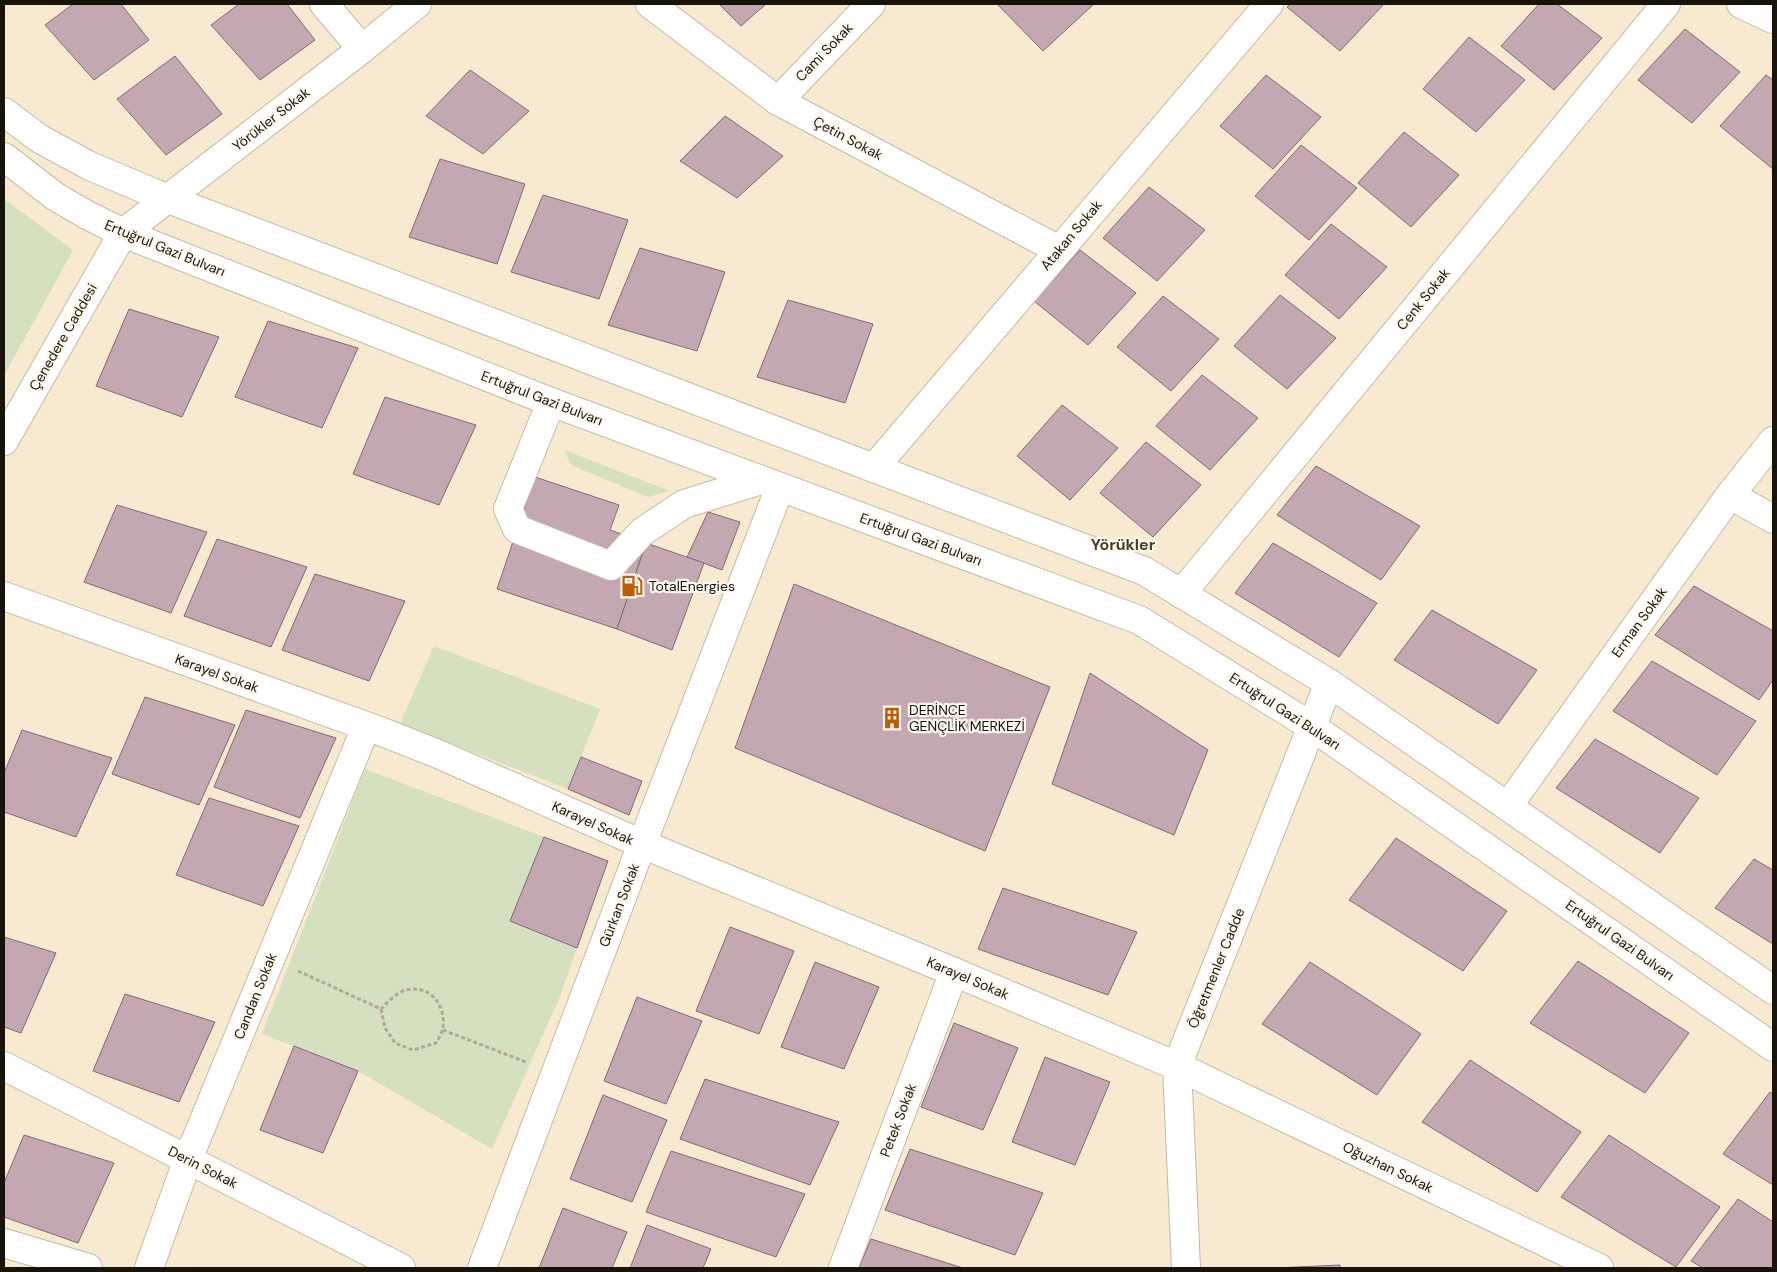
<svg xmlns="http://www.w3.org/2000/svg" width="1777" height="1272" font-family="'DM Sans',sans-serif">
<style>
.green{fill:#d4e0bf}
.building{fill:#c4a8b1;stroke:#836a73}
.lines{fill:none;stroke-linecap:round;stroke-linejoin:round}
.minor-casing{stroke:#c6baa2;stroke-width:30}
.major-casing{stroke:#c6baa2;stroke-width:30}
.path{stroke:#b2a894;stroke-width:3;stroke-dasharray:4 2.5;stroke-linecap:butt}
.minor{stroke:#fff;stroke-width:28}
.major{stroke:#fff;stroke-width:28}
.labels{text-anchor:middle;stroke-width:4.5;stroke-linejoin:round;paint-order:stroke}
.street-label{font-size:14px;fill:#18140b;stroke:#fdf8ee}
.poi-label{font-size:14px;fill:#18140b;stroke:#fdf8ee;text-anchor:start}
.quarter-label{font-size:16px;font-weight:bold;fill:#4a3f2b;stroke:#fdf8ee}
</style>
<rect width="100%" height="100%" fill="#f7ead1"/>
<g class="green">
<polygon points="4,199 73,250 4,376"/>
<polygon points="564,450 670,491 648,497 571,465"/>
<polygon points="434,646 600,709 568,789 400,724"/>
<polygon points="365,769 544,837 511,921 577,948 561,994 492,1149 358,1071 262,1034"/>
</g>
<g class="building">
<polygon points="73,4 121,4 149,40 94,80 45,25"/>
<polygon points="239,4 287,4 315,40 260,80 211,25"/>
<polygon points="719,4 766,4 741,26"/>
<polygon points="997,4 1094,4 1043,51"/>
<polygon points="1290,4 1384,4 1340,51 1287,7"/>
<polygon points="1539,4 1557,4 1602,38 1554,90 1501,46"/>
<polygon points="1685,29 1740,72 1692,123 1638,80"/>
<polygon points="1469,37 1525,80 1476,132 1423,89"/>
<polygon points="175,56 222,114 166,155 117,99"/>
<polygon points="470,70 529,111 483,154 426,116"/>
<polygon points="1266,75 1321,117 1273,169 1220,126"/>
<polygon points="1766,75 1773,80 1773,169 1720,126"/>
<polygon points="725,116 783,156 737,198 680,161"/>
<polygon points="1404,132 1459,175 1411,227 1358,183"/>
<polygon points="1301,145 1357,188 1309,240 1255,196"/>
<polygon points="440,159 525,184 497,264 409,237"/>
<polygon points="1149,187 1205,230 1157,281 1103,238"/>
<polygon points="543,195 628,220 599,299 511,272"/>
<polygon points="1331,224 1387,267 1339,319 1285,275"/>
<polygon points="640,248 725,272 697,351 608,325"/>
<polygon points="1080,250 1136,293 1088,345 1034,301"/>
<polygon points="1280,295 1336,338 1287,389 1234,346"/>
<polygon points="1163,296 1219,339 1171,391 1117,347"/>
<polygon points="788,300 873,324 845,403 757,377"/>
<polygon points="129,309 219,337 182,417 96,386"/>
<polygon points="268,321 358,348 322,428 235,397"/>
<polygon points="1202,375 1258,418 1210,470 1156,426"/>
<polygon points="385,397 476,425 439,505 353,474"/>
<polygon points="1062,405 1118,448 1070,500 1017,456"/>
<polygon points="1146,442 1201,485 1153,537 1100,493"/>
<polygon points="1316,466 1420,526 1381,580 1277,515"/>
<polygon points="535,477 619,505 610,530 646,543 617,629 497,589"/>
<polygon points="117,505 207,532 171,613 84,582"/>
<polygon points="708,512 740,522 722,570 687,557"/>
<polygon points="217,539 307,567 271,647 184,616"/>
<polygon points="646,543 704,563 672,650 617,629"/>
<polygon points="1273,543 1377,603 1339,657 1235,593"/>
<polygon points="315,574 405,601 369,681 282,650"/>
<polygon points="794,584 1050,687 985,851 735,748"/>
<polygon points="1694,586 1773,631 1773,680 1759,700 1655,635"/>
<polygon points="1432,610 1537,670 1498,724 1394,660"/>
<polygon points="1652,661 1756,721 1717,775 1613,711"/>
<polygon points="1090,673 1208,750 1174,835 1052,784"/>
<polygon points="145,697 235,725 199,805 112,774"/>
<polygon points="246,710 336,738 300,818 214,787"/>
<polygon points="22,730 112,758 76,837 4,812 4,773"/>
<polygon points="1595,739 1699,798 1660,853 1556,788"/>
<polygon points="581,757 642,781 629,815 568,789"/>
<polygon points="209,798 299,826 263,906 176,875"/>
<polygon points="544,837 608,861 577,948 510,921"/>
<polygon points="1396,838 1507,911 1463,971 1349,900"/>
<polygon points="1754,859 1773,870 1773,944 1715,908"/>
<polygon points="1003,888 1137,932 1108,995 978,949"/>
<polygon points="730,927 794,951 759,1034 696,1011"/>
<polygon points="4,937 56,953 21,1033 4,1027"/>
<polygon points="1578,961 1689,1033 1645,1093 1530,1023"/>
<polygon points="815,962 879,987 844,1069 781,1047"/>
<polygon points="1310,962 1421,1034 1377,1095 1262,1024"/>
<polygon points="125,994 215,1022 179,1102 93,1071"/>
<polygon points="637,997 702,1021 666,1104 604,1081"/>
<polygon points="954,1023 1018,1048 983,1130 921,1107"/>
<polygon points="294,1046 358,1071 323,1153 260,1130"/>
<polygon points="1045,1057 1110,1082 1075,1165 1012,1142"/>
<polygon points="1470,1060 1581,1132 1537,1192 1422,1122"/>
<polygon points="705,1079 839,1122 810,1185 680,1139"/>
<polygon points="1770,1092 1773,1094 1773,1185 1723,1154"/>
<polygon points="603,1095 667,1120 632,1202 570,1179"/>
<polygon points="24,1135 114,1163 78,1243 4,1217 4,1183"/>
<polygon points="1609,1135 1720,1207 1676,1267 1561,1197"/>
<polygon points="910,1149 1043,1193 1015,1255 885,1210"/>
<polygon points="671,1151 805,1194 776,1257 646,1212"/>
<polygon points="1738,1199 1773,1222 1773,1268 1703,1268 1691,1261"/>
<polygon points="563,1208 627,1232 612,1268 539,1268"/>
<polygon points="647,1225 711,1249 703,1268 630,1268"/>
<polygon points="871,1239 963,1268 859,1268"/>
<polygon points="1340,1265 1340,1268 1274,1268"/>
</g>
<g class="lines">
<g class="minor-casing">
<g id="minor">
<polyline points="324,4 362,49"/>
<polyline points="650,4 778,101 1059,250"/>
<polyline points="1741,4 1773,19"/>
<polyline points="778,101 871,4"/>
<polyline points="551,402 508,509 517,529 611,566 642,532 684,504 761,480"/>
<polyline points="4,441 123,233 362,49 417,4"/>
<polyline points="874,468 1269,4"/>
<polyline points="1730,495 1773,519"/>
<polyline points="1181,594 1666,4"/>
<polyline points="4,596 380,731 438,754 642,844 954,972 1177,1066 1599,1268"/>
<polyline points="1508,806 1730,495 1773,441"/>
<polyline points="4,1066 401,1268"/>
<polyline points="4,1243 88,1268"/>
<polyline points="149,1268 188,1159 366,727"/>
<polyline points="482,1268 642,844 780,487"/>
<polyline points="843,1268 954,972"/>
<polyline points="1186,1268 1177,1066 1329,683"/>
</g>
</g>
<g class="major-casing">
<g id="major">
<polyline points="4,112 40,139 90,166 168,199 1144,571 1329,683 1773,990"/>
<polyline points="4,157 56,197 87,215 123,233 551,402 1139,620 1311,726 1773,1047"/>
</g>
</g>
<g class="path">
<path d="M298 971 381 1009C388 1002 397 992 406 990 431 984 446 1006 443 1028 442 1033 439 1038 436 1043L413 1050 395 1043 385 1028 381 1009"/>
<polyline points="443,1030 526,1062"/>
</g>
<use href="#minor" class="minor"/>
<use href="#major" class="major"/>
</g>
<defs>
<g id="fuel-bare" transform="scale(1.725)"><path d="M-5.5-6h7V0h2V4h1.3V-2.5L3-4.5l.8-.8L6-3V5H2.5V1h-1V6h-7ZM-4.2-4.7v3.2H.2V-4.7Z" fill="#bb5e0b" stroke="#fdf8ee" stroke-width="2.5" paint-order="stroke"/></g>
<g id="building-bare" transform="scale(1.725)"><path d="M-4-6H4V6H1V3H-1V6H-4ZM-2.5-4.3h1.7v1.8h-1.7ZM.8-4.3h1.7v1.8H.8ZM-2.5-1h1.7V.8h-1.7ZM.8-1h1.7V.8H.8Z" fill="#bb5e0b" stroke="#fdf8ee" stroke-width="2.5" paint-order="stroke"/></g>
</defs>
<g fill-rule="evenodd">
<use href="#fuel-bare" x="632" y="586"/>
<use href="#building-bare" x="892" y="718"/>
</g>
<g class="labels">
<g class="street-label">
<text transform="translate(824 52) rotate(-46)" y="5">Cami Sokak</text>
<text transform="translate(271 119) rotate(-38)" y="5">Yörükler Sokak</text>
<text transform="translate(848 138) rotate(28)" y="5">Çetin Sokak</text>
<text transform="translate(1071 235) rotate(-50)" y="5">Atakan Sokak</text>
<text transform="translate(165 248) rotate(22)" y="5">Ertuğrul Gazi Bulvarı</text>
<text transform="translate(1423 299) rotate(-51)" y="5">Cenk Sokak</text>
<text transform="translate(63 337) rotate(-60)" y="5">Çenedere Caddesi</text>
<text transform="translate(542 398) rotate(21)" y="5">Ertuğrul Gazi Bulvarı</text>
<text transform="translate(921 539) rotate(20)" y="5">Ertuğrul Gazi Bulvarı</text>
<text transform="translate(1639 622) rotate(-54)" y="5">Erman Sokak</text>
<text transform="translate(217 673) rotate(20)" y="5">Karayel Sokak</text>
<text transform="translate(1285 711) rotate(33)" y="5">Ertuğrul Gazi Bulvarı</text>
<text transform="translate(593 823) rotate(24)" y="5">Karayel Sokak</text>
<text transform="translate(619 905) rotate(-69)" y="5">Gürkan Sokak</text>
<text transform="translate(1620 940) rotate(35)" y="5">Ertuğrul Gazi Bulvarı</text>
<text transform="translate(1216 968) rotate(-68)" y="5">Öğretmenler Cadde</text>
<text transform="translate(968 978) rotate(23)" y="5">Karayel Sokak</text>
<text transform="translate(255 996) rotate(-68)" y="5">Candan Sokak</text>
<text transform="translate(898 1120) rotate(-69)" y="5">Petek Sokak</text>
<text transform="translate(203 1167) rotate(27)" y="5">Derin Sokak</text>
<text transform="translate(1388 1167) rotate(26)" y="5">Oğuzhan Sokak</text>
</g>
<g class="poi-label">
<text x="649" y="591">TotalEnergies</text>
<text x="909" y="715">DERİNCE<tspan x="909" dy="16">GENÇLİK MERKEZİ</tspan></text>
</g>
<g class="quarter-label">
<text x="1123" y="550">Yörükler</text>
</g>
</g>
<rect width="1777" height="1272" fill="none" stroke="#18140b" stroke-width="10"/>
</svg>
